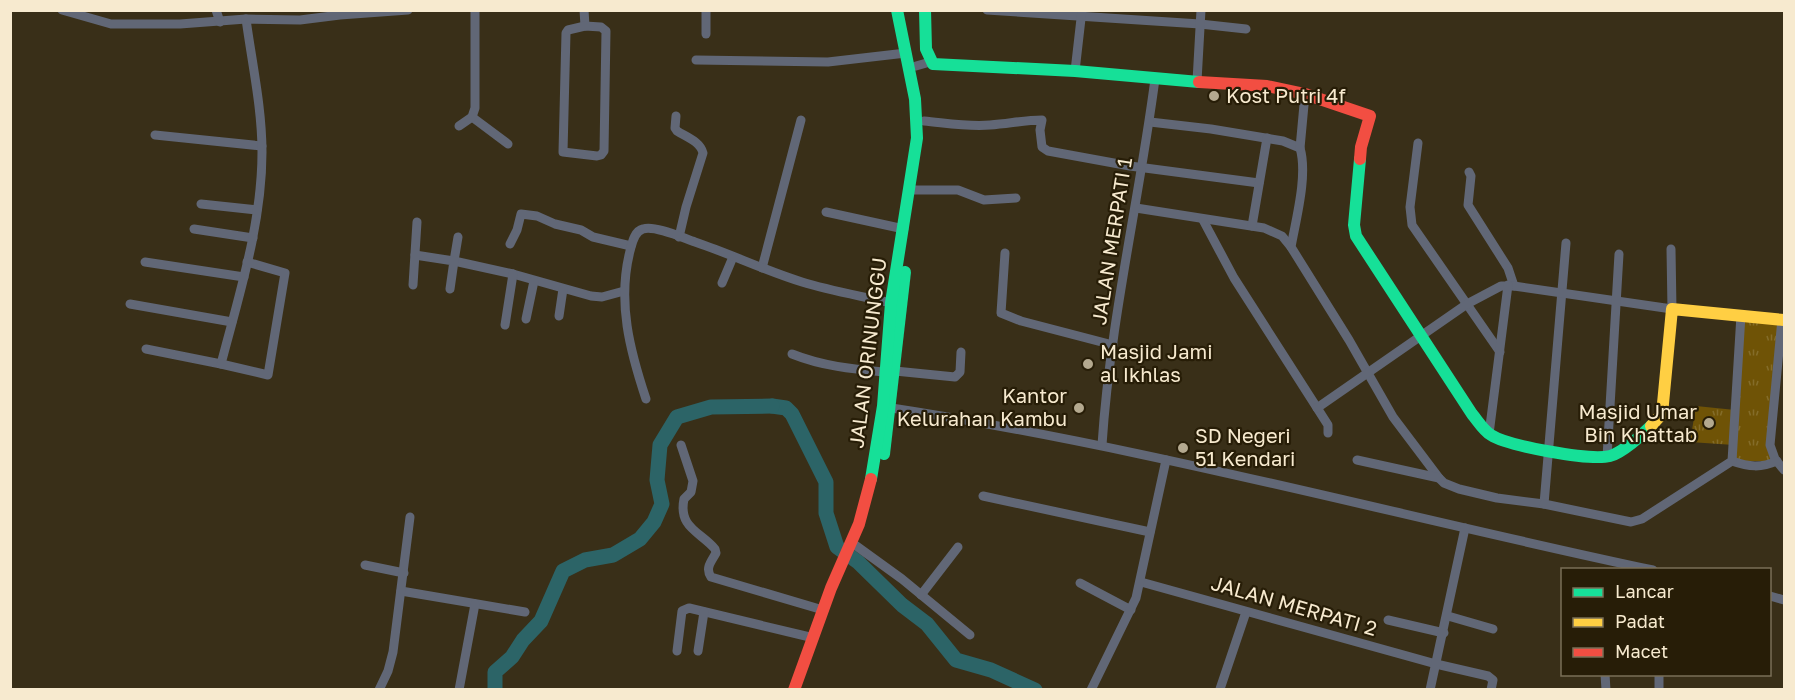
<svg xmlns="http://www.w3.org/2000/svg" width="1795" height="700" font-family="'Golos Text',sans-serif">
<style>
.park{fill:url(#park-tufts)}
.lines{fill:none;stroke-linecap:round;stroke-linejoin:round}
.river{stroke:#2c6467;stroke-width:15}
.street{stroke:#616776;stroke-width:9}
.fast{stroke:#16e098;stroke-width:12}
.slow{stroke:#ffcf43;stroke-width:12}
.jam{stroke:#f24e42;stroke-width:12}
.poi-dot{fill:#b4a98f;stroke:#271d07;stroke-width:2}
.labels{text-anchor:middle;stroke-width:4.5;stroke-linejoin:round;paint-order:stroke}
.poi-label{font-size:20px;fill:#f7eacf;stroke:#271d07;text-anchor:start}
.street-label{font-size:20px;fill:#f7eacf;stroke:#271d07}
</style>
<defs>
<pattern id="park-tufts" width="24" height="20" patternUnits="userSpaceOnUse" patternTransform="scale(1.5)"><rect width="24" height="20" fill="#6f5306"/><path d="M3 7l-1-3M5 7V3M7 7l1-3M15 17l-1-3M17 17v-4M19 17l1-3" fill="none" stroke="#846c29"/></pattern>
</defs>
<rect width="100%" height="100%" fill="#392f18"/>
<polygon class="park" points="1741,315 1781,320 1773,461 1732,461 1734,445 1690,442 1696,406 1735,410"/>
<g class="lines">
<g class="river">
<polyline points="772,406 786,408 792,414 826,482 826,513 837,547 858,562 902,605 927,624 956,660 991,670 1035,690"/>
<polyline points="495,690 495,672 512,657 523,640 541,621 563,571 585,560 613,555 640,539 654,522 662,504 657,480 660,445 677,417 711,407 772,406"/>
</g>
<g class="street">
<polyline points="62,10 111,24 180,24 246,19 300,20 340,15 408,10"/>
<polyline points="216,10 220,22"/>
<polyline points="584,10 585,26"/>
<polyline points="706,10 706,34"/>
<polyline points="987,10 1200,24 1246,29"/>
<polygon points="585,26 601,27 606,31 604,151 601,155 597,156 563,152 566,33 568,30"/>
<polyline points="696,60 828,62 906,53"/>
<polyline points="916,66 930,62"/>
<polyline points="1075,71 1082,10"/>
<polyline points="1197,81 1201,10"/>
<path d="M676 116 675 128 677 131C686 137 700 141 703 153L686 207 679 237"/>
<polyline points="472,117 508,144"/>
<path d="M924 121C946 123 968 127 990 125 1008 124 1024 120 1042 120L1040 130 1042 147 1048 151 1130 166 1259 183"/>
<path d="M1150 122 1211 129 1283 141 1300 148C1308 175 1296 219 1291 247L1349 340 1393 417 1439 478 1444 483 1459 489 1497 498 1544 504 1566 243"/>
<polyline points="459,126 472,117 475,108 475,10"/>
<polyline points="155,135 262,146"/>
<polyline points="1418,143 1410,207 1412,225 1500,352"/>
<polyline points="1300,148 1305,94"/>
<polyline points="1469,172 1471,176 1468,205 1508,268 1514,286"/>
<polyline points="909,190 958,190 984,200 1016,198"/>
<polyline points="201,204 257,210"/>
<polyline points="1136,208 1264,228 1282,236 1291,247"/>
<polyline points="826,212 904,229"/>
<polyline points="1203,220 1234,278 1328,425 1328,433"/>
<polyline points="1252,226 1267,138"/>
<polyline points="194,229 253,238"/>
<polyline points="458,237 454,261 513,274 591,296 602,297 624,291"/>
<polyline points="510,244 517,230 521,214 537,216 555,224 581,230 593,237 631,246"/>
<polyline points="1005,253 1001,313 1021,321 1113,345"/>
<polyline points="415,255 454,261 450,289"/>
<polyline points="145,262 244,277"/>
<polyline points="762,268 801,120"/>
<polyline points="722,283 733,257"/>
<polyline points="413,285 417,222"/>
<polyline points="130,304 232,322"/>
<polyline points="559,316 563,289"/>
<polyline points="526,319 534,281"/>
<polyline points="1782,319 1770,445 1775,459 1784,470"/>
<polyline points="505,325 513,274"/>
<path d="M146 349 221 364C239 295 262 224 262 152 262 108 252 63 246 19"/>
<path d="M792 354C822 366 852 369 884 372"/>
<polyline points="221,364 268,375 285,273 247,262"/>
<polyline points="895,371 955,377 960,372 961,352"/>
<path d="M646 399C630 351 617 302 630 251 632 244 634 231 643 229 655 225 683 238 695 242 731 254 766 271 802 282 831 291 862 296 891 303"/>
<path d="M885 407C1144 446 1397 516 1653 570"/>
<polyline points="1317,408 1467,304 1501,286 1514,286 1672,309 1671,249"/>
<polyline points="1489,434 1508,285"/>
<path d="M681 445 693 481 691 492 684 499C678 528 701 532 715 549L716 553C711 562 705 568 711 577L823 610"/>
<path d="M1102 445C1110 321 1139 201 1155 79"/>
<polyline points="1607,457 1619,254"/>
<polyline points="1357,460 1439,478"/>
<path d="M1732 461C1749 467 1761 468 1777 461"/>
<polyline points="983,496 1150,532"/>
<polyline points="1544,504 1631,522 1642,519 1732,461 1741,315"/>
<polyline points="855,545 902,579 970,635"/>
<polyline points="365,565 404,573"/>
<polyline points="1141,582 1436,664 1488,676 1493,680 1491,690"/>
<polyline points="1080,583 1131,610"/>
<polyline points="401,591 525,612"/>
<polyline points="921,595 958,547"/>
<polyline points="1770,596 1784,600"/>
<polyline points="1448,616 1493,629"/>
<polyline points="1388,620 1444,633"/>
<polyline points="677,651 682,611 689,608 814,638"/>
<polyline points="698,651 704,612"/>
<polyline points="1605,674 1606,690"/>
<polyline points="1659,674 1659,690"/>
<polyline points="1220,689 1246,612"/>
<polyline points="379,690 388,671 393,652 410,517"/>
<polyline points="459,690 475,604"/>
<polyline points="1091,690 1136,598 1166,460"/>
<polyline points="1430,690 1465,528"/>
</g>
<g class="fast">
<polyline points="925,10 926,49 933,64 1075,71 1199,82"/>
<path d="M1360 159 1354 225 1356 236 1472 414C1478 421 1483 430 1491 435 1508 446 1590 461 1610 456 1622 453 1642 435 1651 426"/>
<polyline points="884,454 905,272"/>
<polyline points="871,479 883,406 891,303 917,138 915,99 897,10"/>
</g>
<polyline class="slow" points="1651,426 1662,414 1672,309 1784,320"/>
<g class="jam">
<polyline points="1199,82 1267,86 1305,94 1370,116 1361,147 1360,159"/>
<polyline points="794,690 831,588 859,524 871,479"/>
</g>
</g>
<g class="poi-dot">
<circle cx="1214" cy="96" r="6"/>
<circle cx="1088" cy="364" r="6"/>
<circle cx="1079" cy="408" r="6"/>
<circle cx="1709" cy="423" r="6"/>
<circle cx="1183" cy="448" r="6"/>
</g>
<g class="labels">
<g class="poi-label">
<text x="1226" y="103">Kost Putri 4f</text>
<text x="1100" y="359">Masjid Jami<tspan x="1100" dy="23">al Ikhlas</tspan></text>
<text x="1067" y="403" text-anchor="end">Kantor<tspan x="1067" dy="23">Kelurahan Kambu</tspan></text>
<text x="1697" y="419" text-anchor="end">Masjid Umar<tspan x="1697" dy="23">Bin Khattab</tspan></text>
<text x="1195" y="443">SD Negeri<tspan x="1195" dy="23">51 Kendari</tspan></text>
</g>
<g class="street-label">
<text transform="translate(1112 241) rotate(-81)" y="7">JALAN MERPATI 1</text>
<text transform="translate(868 353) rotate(-83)" y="7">JALAN ORINUNGGU</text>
<text transform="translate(1294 606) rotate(16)" y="7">JALAN MERPATI 2</text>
</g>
</g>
<rect width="1795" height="700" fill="none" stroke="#f7eacf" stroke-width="24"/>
<rect x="1561" y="568" width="210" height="108" fill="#271d07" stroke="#7a6f57" stroke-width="1.5"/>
<rect x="1573" y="588" width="30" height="9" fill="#16e098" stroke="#7a6f57" stroke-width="1.5"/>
<text x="1615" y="598" font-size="18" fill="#f7eacf">Lancar</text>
<rect x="1573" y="618" width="30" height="9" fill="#ffcf43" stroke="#7a6f57" stroke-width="1.5"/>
<text x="1615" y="628" font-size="18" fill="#f7eacf">Padat</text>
<rect x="1573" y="648" width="30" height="9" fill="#f24e42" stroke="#7a6f57" stroke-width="1.5"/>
<text x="1615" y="658" font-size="18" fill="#f7eacf">Macet</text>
</svg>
